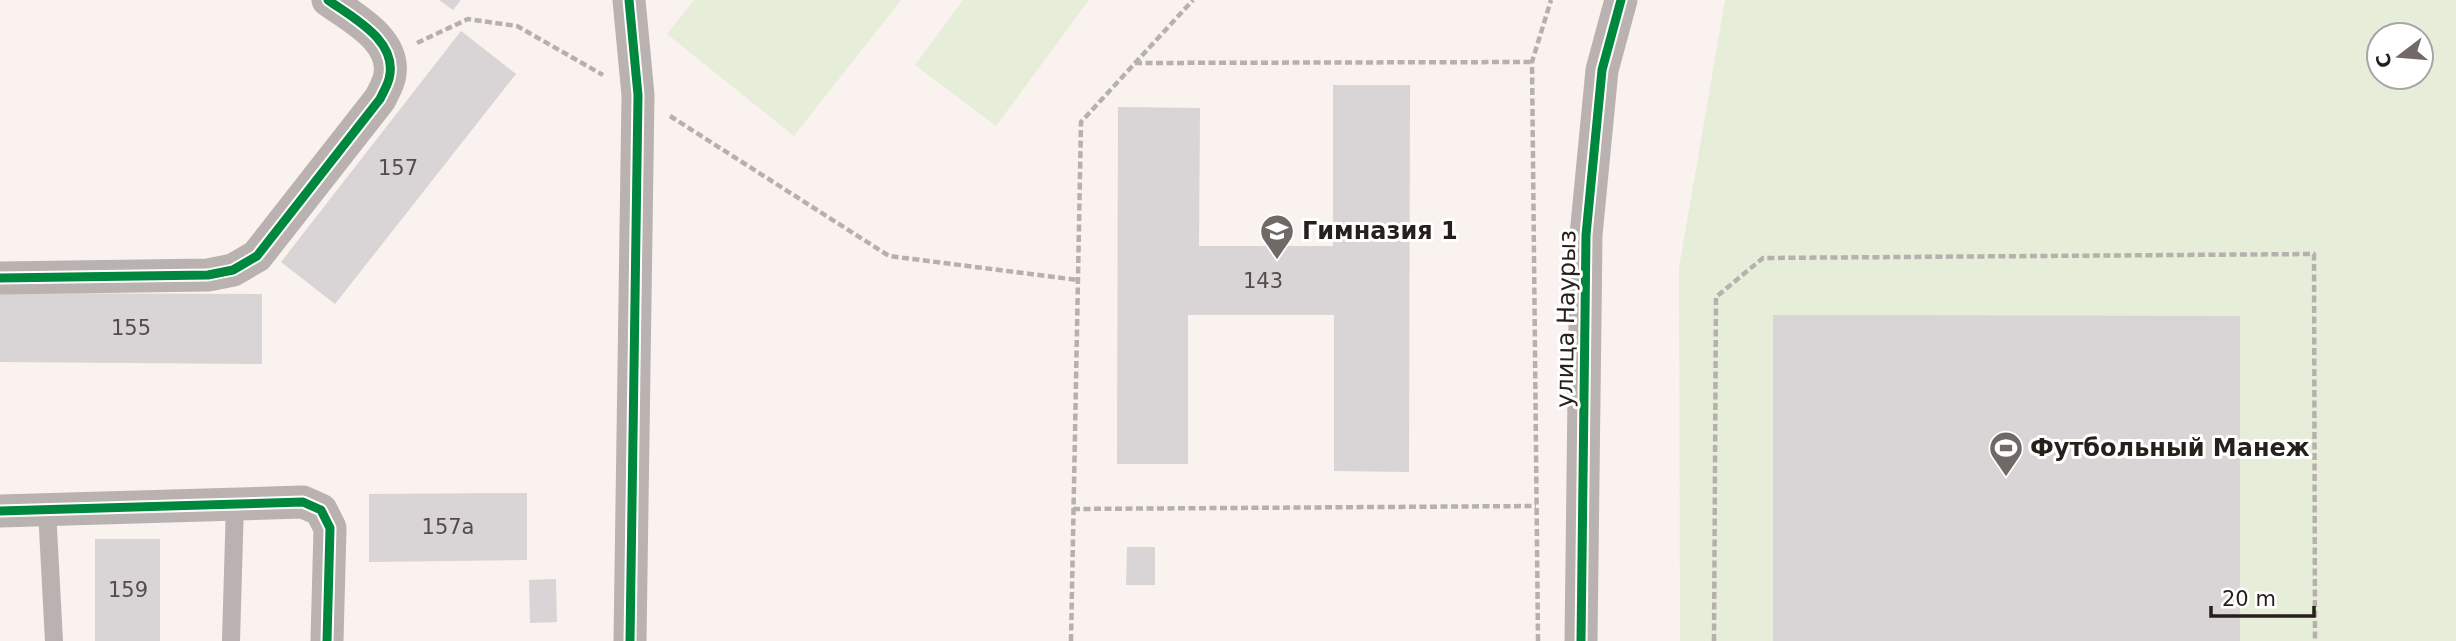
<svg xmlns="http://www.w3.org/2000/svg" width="2456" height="641" font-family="'DejaVu Sans',sans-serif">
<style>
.green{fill:#e6eed9;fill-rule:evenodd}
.building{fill:#d9d4d5}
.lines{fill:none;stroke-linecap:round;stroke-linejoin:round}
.path{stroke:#b7b1ae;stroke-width:4.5;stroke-dasharray:7 3.5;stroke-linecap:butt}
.service{stroke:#bab2b1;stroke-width:18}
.minor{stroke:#bab2b1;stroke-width:33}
.cycleway-casing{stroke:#fff;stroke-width:13}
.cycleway{stroke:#00873e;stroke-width:9}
.labels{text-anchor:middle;stroke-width:6;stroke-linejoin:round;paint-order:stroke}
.number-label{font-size:21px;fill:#534c4a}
.poi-label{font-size:24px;font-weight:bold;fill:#261f1b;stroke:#fff;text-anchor:start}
.street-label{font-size:24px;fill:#261f1b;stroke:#fff}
</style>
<rect width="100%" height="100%" fill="#f9f2ee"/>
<g class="green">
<polygon points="694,0 901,0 794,136 667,34"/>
<polygon points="963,0 1089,0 996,126 915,65"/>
<path d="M1725 0H2456V641H1680L1679 268ZM2379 35H2421V77H2379Z"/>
</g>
<g class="building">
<polygon points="439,0 461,0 453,10"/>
<polygon points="461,31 516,74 335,304 281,262"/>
<polygon points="1333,85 1410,85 1409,472 1334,471 1334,315 1188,315 1188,464 1117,464 1118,107 1200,108 1199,246 1333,246"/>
<polygon points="0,293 262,294 262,364 0,362"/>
<polygon points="1773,315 2240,316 2240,641 1773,641"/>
<polygon points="527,493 527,560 369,562 369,494"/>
<rect x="95" y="539" width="65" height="102"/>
<polygon points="1127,547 1155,547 1155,585 1126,585"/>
<polygon points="556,579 557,622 530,623 529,580"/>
</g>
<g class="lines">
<g class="path">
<polyline points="417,43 468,19 517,26 603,75"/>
<polyline points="1135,63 1532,62"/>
<polyline points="670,116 889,256 1078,280"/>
<polyline points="1073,509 1536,506"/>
<polyline points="1071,641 1081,122 1193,0"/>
<polyline points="1538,641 1532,62 1551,0"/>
<polyline points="1714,641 1716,297 1763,258 2314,254 2315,641"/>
</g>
<g class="service">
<polyline points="47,510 54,641"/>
<polyline points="231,641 235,503"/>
</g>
<g class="minor">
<polyline points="629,0 638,95 630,641"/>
<path d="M0 278 208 275 233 270 257 256 380 99C383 93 387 86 389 79 399 41 353 18 328 0"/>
<polyline points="0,511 303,502 321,510 330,528 327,641"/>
<polyline points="1581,641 1586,235 1602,70 1621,0"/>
</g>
<g class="cycleway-casing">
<g id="cycleway">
<polyline points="629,0 638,95 630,641"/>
<path d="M0 278 208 275 233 270 257 256 380 99C383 93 387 86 389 79 399 41 353 18 328 0"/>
<polyline points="0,511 303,502 321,510 330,528 327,641"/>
<polyline points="1581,641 1586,235 1602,70 1621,0"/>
</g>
</g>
<use href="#cycleway" class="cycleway"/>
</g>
<defs>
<g id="school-pin" transform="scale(1.75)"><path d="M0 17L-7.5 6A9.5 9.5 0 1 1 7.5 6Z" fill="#706965" stroke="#fff"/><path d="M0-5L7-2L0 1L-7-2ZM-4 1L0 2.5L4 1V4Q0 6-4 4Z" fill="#fff"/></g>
<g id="stadium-pin" transform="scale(1.75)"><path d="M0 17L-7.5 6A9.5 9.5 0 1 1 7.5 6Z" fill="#706965" stroke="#fff"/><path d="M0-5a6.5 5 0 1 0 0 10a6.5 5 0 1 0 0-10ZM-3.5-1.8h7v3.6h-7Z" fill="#fff"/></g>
</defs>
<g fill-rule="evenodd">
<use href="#school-pin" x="1277" y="231"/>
<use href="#stadium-pin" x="2006" y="448"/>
</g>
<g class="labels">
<g class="number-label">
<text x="398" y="175">157</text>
<text x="1263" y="288">143</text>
<text x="131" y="335">155</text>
<text x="448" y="534">157а</text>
<text x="128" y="597">159</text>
</g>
<g class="poi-label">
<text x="1302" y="239">Гимназия 1</text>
<text x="2030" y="456">Футбольный Манеж</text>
</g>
<g class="street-label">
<text transform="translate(1566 319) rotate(-89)" y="8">улица Наурыз</text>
</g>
</g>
<g transform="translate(2400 56) rotate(254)"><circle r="33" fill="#ffffff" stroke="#a8a5a4" stroke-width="2"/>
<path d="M0-5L12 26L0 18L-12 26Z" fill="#706965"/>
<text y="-10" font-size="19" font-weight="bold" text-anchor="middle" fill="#261f1b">С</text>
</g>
<path d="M2211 606v10h103v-10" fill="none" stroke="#261f1b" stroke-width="3.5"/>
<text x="2222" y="606" font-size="21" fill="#261f1b" stroke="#ffffff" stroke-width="5" paint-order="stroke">20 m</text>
</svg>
